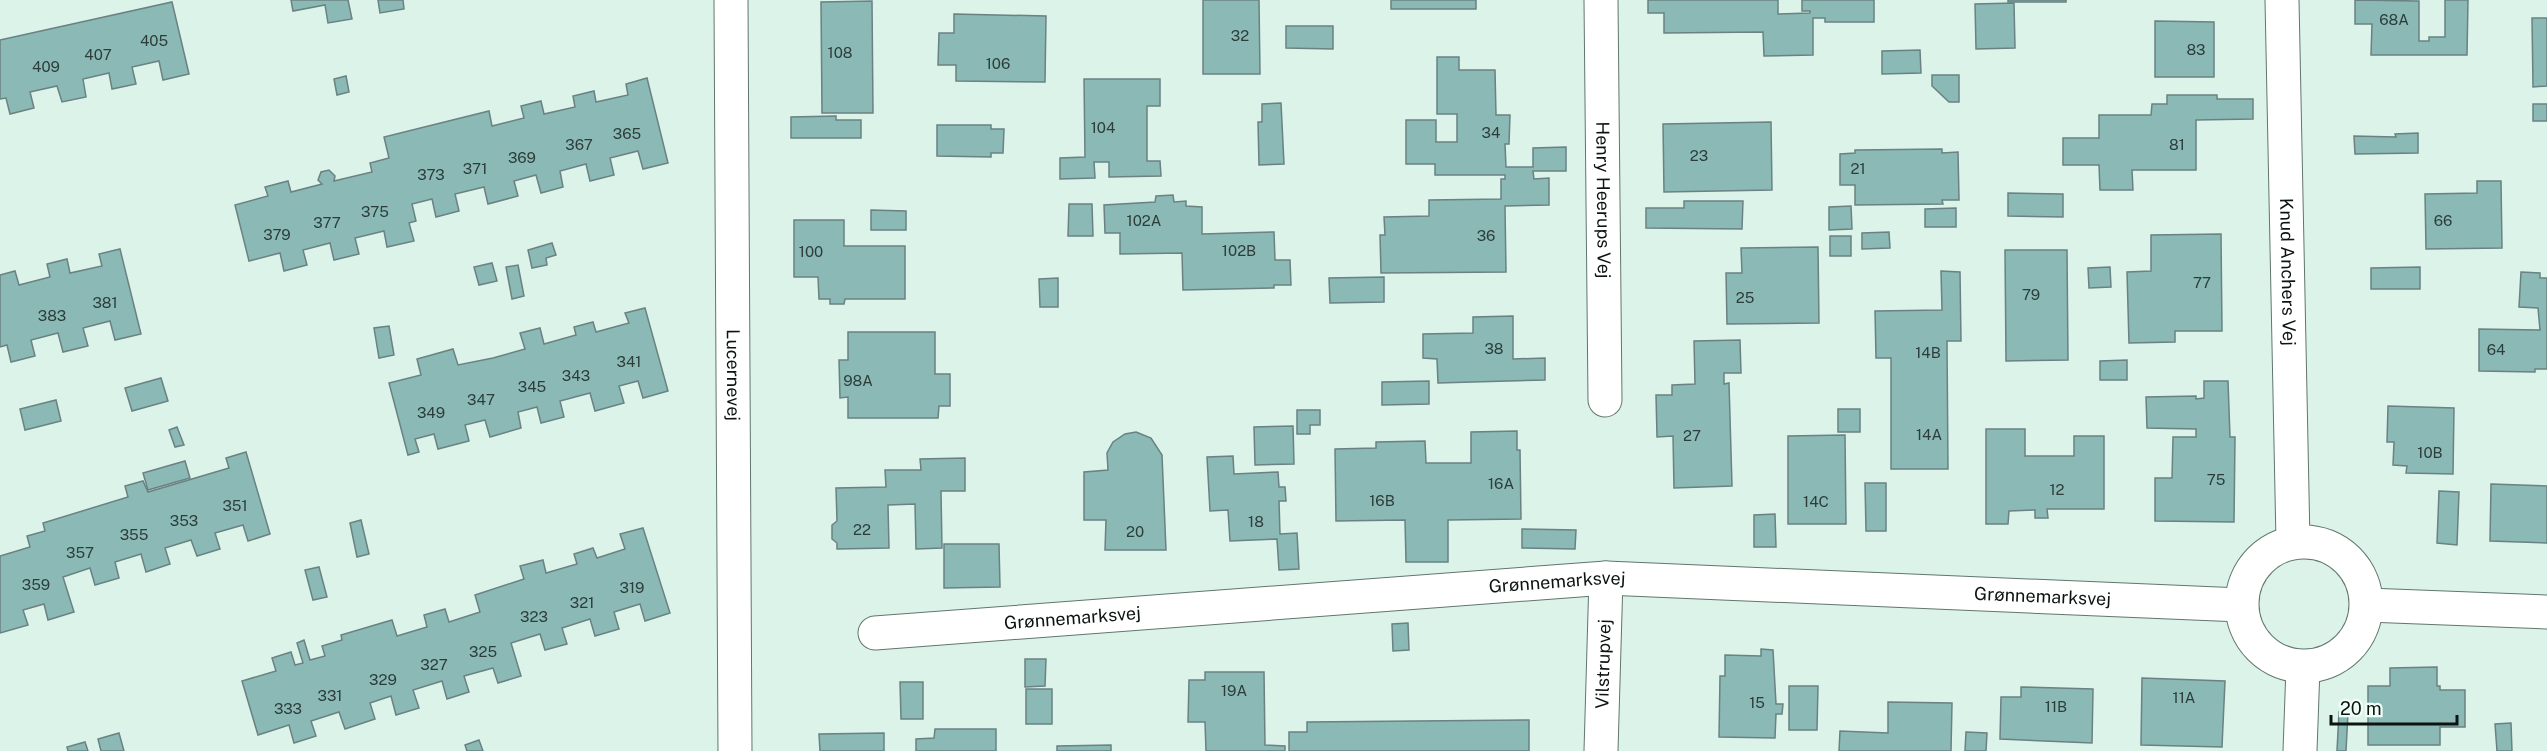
<svg xmlns="http://www.w3.org/2000/svg" width="2547" height="751" font-family="'Public Sans',sans-serif">
<style>
.building{fill:#8ab9b6;stroke:#6a8281;stroke-width:1.5}
.lines{fill:none;stroke-linecap:round;stroke-linejoin:round}
.street-casing{stroke:#61766d;stroke-width:35}
.street{stroke:#fff;stroke-width:33}
.labels{text-anchor:middle;stroke-width:4.5;stroke-linejoin:round;paint-order:stroke}
.number-label{font-size:15px;fill:#2c3d3a}
.street-label{font-size:18px;fill:#0c1410;stroke:#f0fef8}
</style>
<rect width="100%" height="100%" fill="#dcf3e9"/>
<g class="building">
<polygon points="291,0 348,0 352,19 328,23 325,5 293,11"/>
<polygon points="378,0 403,0 404,9 380,13"/>
<polygon points="1203,0 1259,0 1260,74 1203,74"/>
<rect x="1391" y="0" width="85" height="9"/>
<polygon points="1648,0 1778,0 1778,14 1810,13 1810,11 1802,11 1802,0 1874,0 1874,22 1825,22 1825,18 1813,18 1813,55 1764,56 1763,32 1664,33 1664,13 1648,13"/>
<rect x="2008" y="0" width="58" height="2"/>
<polygon points="2355,0 2419,1 2419,41 2429,41 2429,37 2445,37 2445,0 2468,0 2467,55 2371,55 2372,24 2355,24"/>
<polygon points="872,1 873,113 822,113 821,2"/>
<polygon points="172,2 189,74 163,80 159,61 132,67 136,84 112,89 109,73 83,79 86,97 62,102 57,86 30,92 34,108 10,114 6,98 0,99 0,40"/>
<polygon points="2014,3 2015,48 1976,49 1975,4"/>
<polygon points="954,14 1046,16 1045,82 956,81 956,65 938,65 939,33 954,33"/>
<polygon points="2532,18 2547,18 2547,86 2533,87"/>
<polygon points="2155,21 2214,22 2214,77 2155,77"/>
<polygon points="1286,26 1333,26 1333,49 1286,48"/>
<polygon points="1920,50 1921,73 1882,74 1882,51"/>
<polygon points="1437,57 1459,57 1459,70 1495,70 1496,115 1510,115 1509,144 1505,144 1506,167 1533,167 1533,148 1566,147 1566,171 1533,171 1534,179 1549,178 1549,205 1505,206 1506,272 1381,273 1380,235 1385,235 1384,217 1429,216 1429,200 1501,199 1501,179 1505,179 1505,175 1435,175 1435,164 1406,164 1406,120 1436,120 1436,142 1457,142 1457,114 1437,114"/>
<polygon points="1932,75 1959,75 1959,102 1949,102 1932,86"/>
<polygon points="346,76 349,92 337,95 334,79"/>
<polygon points="647,78 668,163 643,169 638,151 610,158 614,175 590,181 586,164 560,171 563,187 541,193 536,175 514,181 518,196 488,204 484,187 455,194 459,211 436,217 432,199 412,204 416,221 409,223 414,241 387,247 384,231 355,238 359,254 334,260 330,243 303,250 307,265 284,271 280,253 249,261 235,205 268,196 265,187 288,181 291,192 322,184 318,180 321,172 329,170 335,176 334,181 372,172 370,163 389,158 384,137 489,111 492,126 524,118 521,106 541,101 544,114 575,107 573,96 594,91 596,102 628,95 626,84"/>
<polygon points="1084,79 1160,79 1160,106 1147,106 1147,161 1160,161 1161,176 1109,177 1109,162 1094,162 1095,178 1060,179 1060,158 1085,157"/>
<polygon points="2167,95 2217,95 2217,99 2253,99 2253,119 2196,120 2196,170 2132,170 2133,190 2100,190 2099,165 2063,165 2063,138 2099,138 2099,115 2151,115 2152,104 2167,104"/>
<polygon points="1281,103 1284,164 1259,165 1258,122 1262,122 1262,104"/>
<rect x="2533" y="104" width="14" height="17"/>
<polygon points="836,116 836,120 861,120 861,138 791,138 791,117"/>
<polygon points="1771,122 1772,190 1664,192 1663,124"/>
<polygon points="937,125 991,125 991,129 1004,129 1003,153 991,153 991,157 937,156"/>
<polygon points="2418,133 2418,153 2355,154 2354,136 2396,137 2395,134"/>
<polygon points="1942,149 1942,153 1958,152 1959,200 1942,200 1943,204 1855,205 1855,185 1840,185 1840,154 1855,153 1855,150"/>
<polygon points="2477,181 2501,181 2502,248 2426,249 2425,194 2477,193"/>
<polygon points="2008,193 2063,194 2063,217 2008,216"/>
<polygon points="1173,195 1174,202 1186,201 1186,206 1202,207 1202,234 1274,232 1275,260 1290,260 1291,285 1274,285 1274,288 1183,290 1182,253 1120,254 1120,233 1105,233 1104,205 1155,202 1156,196"/>
<polygon points="1684,201 1743,201 1742,229 1646,228 1646,208 1684,208"/>
<polygon points="1069,204 1092,204 1093,236 1068,236"/>
<polygon points="1851,206 1852,229 1829,230 1829,207"/>
<polygon points="1956,208 1956,227 1925,227 1925,209"/>
<polygon points="871,210 906,211 906,230 871,230"/>
<polygon points="794,220 844,220 844,246 905,246 905,299 845,299 844,304 830,304 830,299 819,299 818,277 794,277"/>
<polygon points="1889,232 1890,248 1862,249 1862,233"/>
<polygon points="2221,234 2222,331 2175,331 2175,342 2129,343 2127,272 2151,271 2151,235"/>
<rect x="1830" y="236" width="21" height="20"/>
<polygon points="552,243 556,255 546,258 547,265 532,268 528,250"/>
<polygon points="1818,247 1819,323 1727,324 1726,273 1742,273 1741,248"/>
<polygon points="120,249 141,334 115,340 110,321 83,328 88,346 63,352 58,333 31,340 35,356 11,362 7,345 0,347 0,275 15,271 19,285 50,277 47,264 67,259 70,273 102,266 99,254"/>
<polygon points="2005,250 2067,250 2068,360 2006,361"/>
<polygon points="492,263 497,281 479,285 474,267"/>
<polygon points="518,265 524,296 512,299 506,267"/>
<polygon points="2110,267 2111,287 2089,288 2088,268"/>
<polygon points="2420,267 2420,289 2371,289 2371,268"/>
<polygon points="1941,271 1960,272 1961,341 1947,341 1948,469 1891,469 1891,358 1876,358 1875,311 1942,310"/>
<polygon points="2521,272 2540,273 2540,278 2547,278 2547,369 2535,369 2535,372 2479,371 2479,329 2540,330 2538,308 2519,307"/>
<polygon points="1384,277 1384,302 1330,303 1329,278"/>
<polygon points="1058,278 1058,307 1040,307 1039,279"/>
<polygon points="645,308 668,391 643,398 638,381 619,386 624,403 595,411 590,393 560,401 564,417 541,423 537,407 518,412 521,428 490,437 485,420 465,425 469,441 438,449 434,434 415,439 419,452 408,455 389,383 421,375 417,359 453,349 458,365 493,358 525,349 520,333 540,328 544,344 576,335 574,327 593,322 596,332 629,323 625,313"/>
<polygon points="1513,316 1513,359 1545,358 1545,380 1438,383 1437,359 1423,358 1423,334 1473,333 1473,317"/>
<polygon points="389,326 394,355 379,358 374,328"/>
<polygon points="848,332 935,332 935,374 950,374 950,406 939,406 938,418 848,418 848,397 840,398 839,360 848,360"/>
<polygon points="1740,340 1741,373 1724,373 1724,384 1729,383 1732,486 1674,488 1673,436 1657,437 1656,395 1672,395 1672,385 1695,384 1694,341"/>
<polygon points="2127,360 2127,380 2100,380 2100,361"/>
<polygon points="161,378 168,401 132,411 125,388"/>
<polygon points="1429,381 1429,404 1382,405 1382,382"/>
<polygon points="2204,381 2228,381 2230,437 2235,437 2234,522 2155,521 2155,478 2172,478 2173,437 2196,437 2196,429 2147,428 2146,397 2196,396 2196,399 2204,398"/>
<polygon points="56,400 61,421 25,430 20,409"/>
<polygon points="2388,406 2454,408 2453,474 2406,473 2407,466 2393,465 2394,442 2387,442"/>
<rect x="1838" y="409" width="22" height="23"/>
<polygon points="1297,410 1320,410 1320,425 1310,425 1310,434 1297,434"/>
<polygon points="1293,426 1294,464 1255,465 1254,427"/>
<polygon points="177,427 184,445 175,447 169,430"/>
<polygon points="1986,429 2025,429 2025,456 2074,456 2074,436 2104,436 2104,509 2047,509 2048,518 2035,518 2035,510 2009,511 2008,524 1986,524"/>
<polygon points="1517,431 1517,450 1520,450 1521,519 1448,520 1448,562 1406,562 1405,520 1336,521 1335,449 1376,448 1376,442 1425,441 1426,463 1471,463 1471,432"/>
<polygon points="1136,432 1151,438 1162,455 1166,550 1105,550 1106,520 1084,520 1084,472 1108,470 1107,453 1113,442 1125,434"/>
<polygon points="1845,435 1846,524 1788,524 1788,436"/>
<polygon points="246,452 270,534 248,541 243,525 215,533 220,549 197,556 191,540 165,548 170,564 146,572 141,554 115,562 119,578 95,585 90,568 63,577 74,612 48,620 44,604 23,610 28,625 0,633 0,556 30,547 27,536 45,531 43,523 128,497 125,486 143,481 148,492 229,468 226,458"/>
<polygon points="1233,456 1234,474 1278,472 1279,487 1285,487 1286,501 1279,501 1280,534 1297,533 1299,569 1279,570 1277,539 1230,541 1228,510 1210,511 1207,457"/>
<polygon points="965,458 965,491 941,491 942,548 916,549 915,504 888,505 889,548 837,549 837,543 832,539 832,525 837,521 836,488 886,487 885,470 921,470 920,459"/>
<polygon points="185,461 190,478 148,490 143,473"/>
<polygon points="1865,483 1886,483 1886,531 1866,531"/>
<polygon points="2491,484 2547,486 2547,543 2490,541"/>
<polygon points="2439,491 2459,492 2457,545 2437,543"/>
<polygon points="1775,514 1776,547 1754,547 1754,515"/>
<polygon points="361,520 369,554 357,557 350,523"/>
<polygon points="643,528 670,613 645,621 640,604 614,612 619,629 595,636 590,619 562,628 567,644 545,650 540,634 511,643 521,676 498,683 493,668 464,676 469,692 447,699 442,681 413,690 419,708 396,715 391,696 370,703 375,719 345,729 339,712 311,721 316,736 294,743 289,725 258,735 242,681 276,671 272,658 291,652 295,665 303,663 297,643 304,640 310,660 325,656 322,646 342,640 341,635 392,620 397,636 427,627 424,615 445,609 449,622 480,612 475,595 524,579 520,566 543,560 546,573 577,564 574,554 593,548 597,558 625,549 620,534"/>
<polygon points="1522,529 1576,530 1575,549 1522,548"/>
<polygon points="944,544 999,544 1000,587 944,588"/>
<polygon points="319,567 327,597 313,600 305,570"/>
<polygon points="1408,623 1409,650 1393,651 1392,624"/>
<polygon points="1761,649 1773,650 1776,704 1783,704 1782,714 1776,714 1775,738 1719,737 1720,676 1725,676 1725,655 1761,656"/>
<polygon points="1025,659 1046,659 1045,686 1025,687"/>
<polygon points="2437,667 2437,686 2440,686 2440,690 2465,690 2465,727 2440,727 2440,745 2368,745 2368,686 2390,686 2390,668"/>
<polygon points="1205,672 1264,672 1265,745 1285,746 1285,751 1206,751 1205,722 1188,722 1189,680 1205,680"/>
<polygon points="2142,678 2225,681 2222,747 2141,745"/>
<polygon points="900,682 923,682 923,719 901,719"/>
<polygon points="1789,686 1818,686 1817,730 1789,730"/>
<polygon points="2021,687 2093,689 2092,743 2000,739 2001,697 2021,697"/>
<rect x="1026" y="689" width="26" height="35"/>
<polygon points="1888,702 1952,703 1951,751 1839,751 1840,731 1888,733"/>
<polygon points="2339,712 2348,713 2346,751 2337,751"/>
<polygon points="1529,720 1529,751 1289,751 1289,732 1307,732 1307,722"/>
<polygon points="2511,723 2512,751 2497,751 2495,724"/>
<polygon points="935,729 996,729 996,751 916,751 916,739 934,738"/>
<polygon points="1966,732 1987,733 1986,751 1965,751"/>
<polygon points="119,733 124,751 101,751 98,739"/>
<polygon points="884,733 884,751 820,751 819,734"/>
<polygon points="479,740 483,751 467,751 465,745"/>
<polygon points="85,742 88,751 68,751 67,747"/>
<polygon points="1111,745 1111,751 1057,751 1057,746"/>
</g>
<g class="lines">
<g class="street-casing">
<g id="street">
<path id="s1" d="M731 0 735 751"/>
<path id="s2" d="M1601 0 1605 400"/>
<path id="s3" d="M2282 0 2293 542"/>
<circle cx="2304" cy="604" r="62"/>
<polyline points="2367,605 2547,612"/>
<path id="s4" d="M875 633 1606 578 2241 605"/>
<path id="s5" d="M1601 751 1606 578"/>
<polyline points="2300,751 2303,667"/>
</g>
</g>
<use href="#street" class="street"/>
</g>
<g class="labels">
<g class="number-label">
<text x="2394" y="25">68A</text>
<text x="1240" y="41">32</text>
<text x="154" y="46">405</text>
<text x="2196" y="55">83</text>
<text x="840" y="58">108</text>
<text x="98" y="60">407</text>
<text x="998" y="69">106</text>
<text x="46" y="72">409</text>
<text x="1103" y="133">104</text>
<text x="1491" y="138">34</text>
<text x="627" y="139">365</text>
<text x="579" y="150">367</text>
<text x="2177" y="150">81</text>
<text x="1699" y="161">23</text>
<text x="522" y="163">369</text>
<text x="475" y="174">371</text>
<text x="1858" y="174">21</text>
<text x="431" y="180">373</text>
<text x="375" y="217">375</text>
<text x="1144" y="226">102A</text>
<text x="2443" y="226">66</text>
<text x="327" y="228">377</text>
<text x="277" y="240">379</text>
<text x="1486" y="241">36</text>
<text x="1239" y="256">102B</text>
<text x="811" y="257">100</text>
<text x="2202" y="288">77</text>
<text x="2031" y="300">79</text>
<text x="1745" y="303">25</text>
<text x="105" y="308">381</text>
<text x="52" y="321">383</text>
<text x="1494" y="354">38</text>
<text x="2496" y="355">64</text>
<text x="1928" y="358">14B</text>
<text x="629" y="367">341</text>
<text x="576" y="381">343</text>
<text x="858" y="386">98A</text>
<text x="532" y="392">345</text>
<text x="481" y="405">347</text>
<text x="431" y="418">349</text>
<text x="1929" y="440">14A</text>
<text x="1692" y="441">27</text>
<text x="2430" y="458">10B</text>
<text x="2216" y="485">75</text>
<text x="1501" y="489">16A</text>
<text x="2057" y="495">12</text>
<text x="1382" y="506">16B</text>
<text x="1816" y="507">14C</text>
<text x="235" y="511">351</text>
<text x="184" y="526">353</text>
<text x="1256" y="527">18</text>
<text x="862" y="535">22</text>
<text x="1135" y="537">20</text>
<text x="134" y="540">355</text>
<text x="80" y="558">357</text>
<text x="36" y="590">359</text>
<text x="632" y="593">319</text>
<text x="582" y="608">321</text>
<text x="534" y="622">323</text>
<text x="483" y="657">325</text>
<text x="434" y="670">327</text>
<text x="383" y="685">329</text>
<text x="1234" y="696">19A</text>
<text x="330" y="701">331</text>
<text x="2184" y="703">11A</text>
<text x="1757" y="708">15</text>
<text x="2056" y="712">11B</text>
<text x="288" y="714">333</text>
</g>
<g class="street-label">
<text dy="6" stroke="none"><textPath href="#s2" startOffset="200">Henry Heerups Vej</textPath></text>
<text dy="6" stroke="none"><textPath href="#s3" startOffset="272">Knud Anchers Vej</textPath></text>
<text dy="6" stroke="none"><textPath href="#s1" startOffset="375">Lucernevej</textPath></text>
<text dy="6" stroke="none"><textPath href="#s4" startOffset="684">Grønnemarksvej</textPath></text>
<text dy="6" stroke="none"><textPath href="#s4" startOffset="1170">Grønnemarksvej</textPath></text>
<text dy="6" stroke="none"><textPath href="#s4" startOffset="198">Grønnemarksvej</textPath></text>
<text dy="6" stroke="none"><textPath href="#s5" startOffset="87">Vilstrupvej</textPath></text>
</g>
</g>
<path d="M2331 715v9h126v-9" fill="none" stroke="#0c1410" stroke-width="3"/>
<text x="2340" y="715" font-size="18" fill="#0c1410" stroke="#f0fef8" stroke-width="4.5" paint-order="stroke">20 m</text>
</svg>
